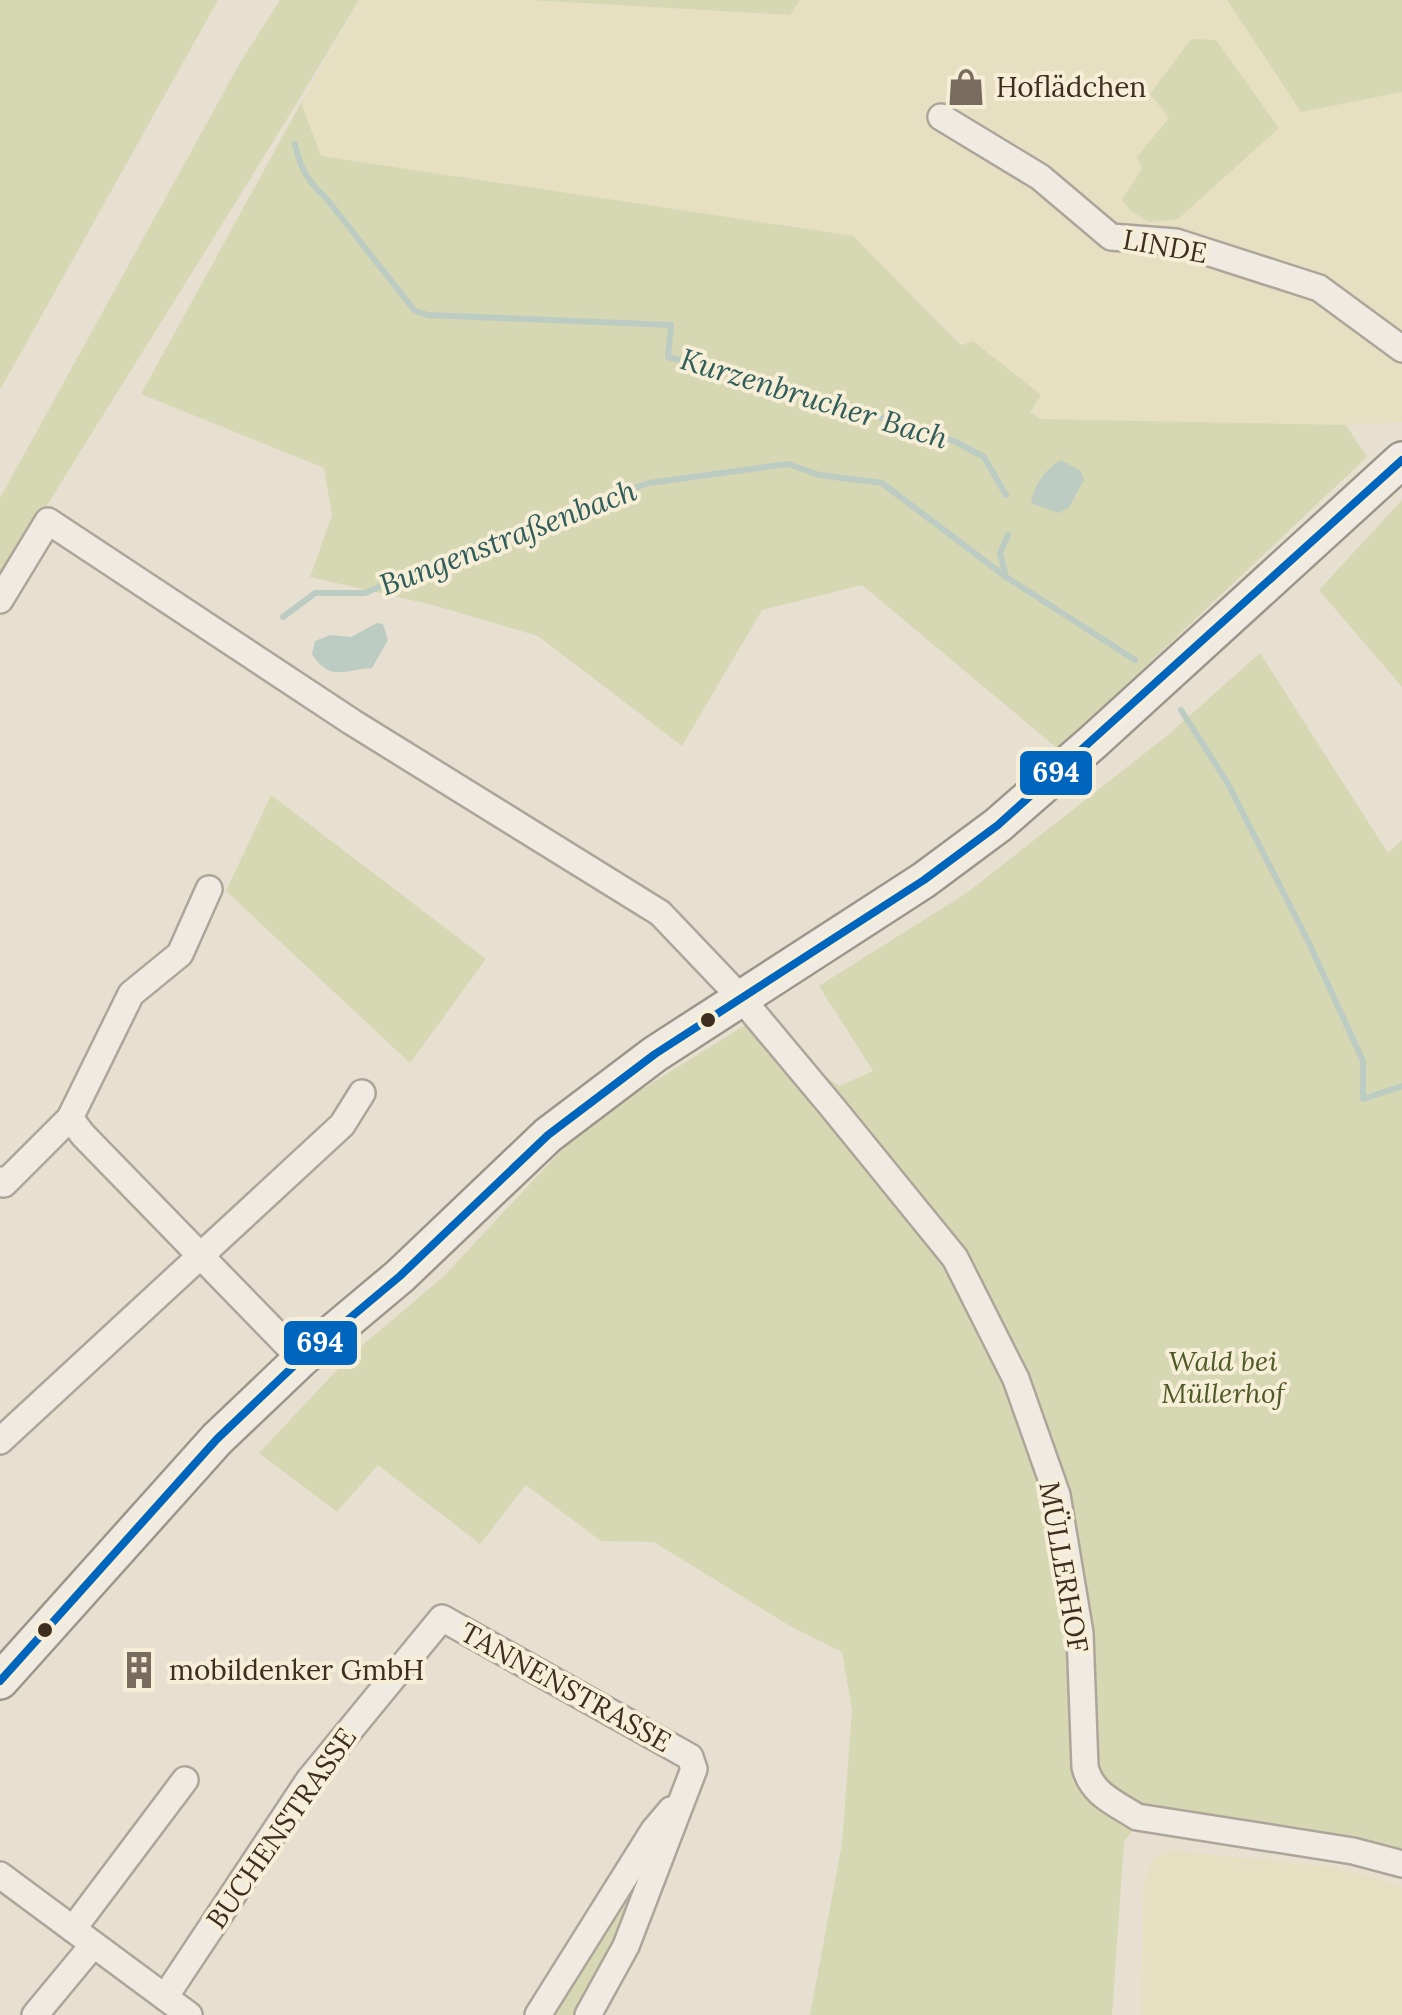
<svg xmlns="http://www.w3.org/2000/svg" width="1402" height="2015" font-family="Lora,serif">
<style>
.farmland{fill:#e6dfc2}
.green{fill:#d6d7b3}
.water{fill:#bcccc2}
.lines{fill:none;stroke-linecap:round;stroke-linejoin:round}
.stream{stroke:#bcccc2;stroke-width:6}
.minor-casing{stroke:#ada599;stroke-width:30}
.secondary-casing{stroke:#9c958a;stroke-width:40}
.minor{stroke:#efebe3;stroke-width:25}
.secondary{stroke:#efebe3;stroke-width:35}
.bus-1-casing{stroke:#f7eed8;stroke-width:15}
.bus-1{stroke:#0065bd;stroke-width:8}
.bus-dot{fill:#3d2e20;stroke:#f7eed8;stroke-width:4}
.labels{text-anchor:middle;stroke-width:8;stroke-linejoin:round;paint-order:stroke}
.poi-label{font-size:28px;fill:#3d2e20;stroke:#f7eed8;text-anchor:start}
.street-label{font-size:28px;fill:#3d2e20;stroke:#f7eed8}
.park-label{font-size:28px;font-style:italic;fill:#4d5a26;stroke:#f7eed8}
.water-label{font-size:30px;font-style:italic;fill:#2f5d5a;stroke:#f7eed8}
.line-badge{stroke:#f7eed8;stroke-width:4}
.badge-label{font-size:28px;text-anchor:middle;font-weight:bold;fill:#fff}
</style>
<rect width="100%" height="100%" fill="#e7e0d1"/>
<g class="farmland">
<polygon points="360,0 532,0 790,15 800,0 1227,0 1301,112 1402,92 1402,422 1346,425 1039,419 853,236 320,156 301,103"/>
<polygon points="1175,1851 1335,1867 1402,1887 1402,2015 1141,2015 1143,1887 1153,1858"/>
</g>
<g class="green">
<polygon points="0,0 218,0 0,390"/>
<path d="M280 0H359C242 196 119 387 0 582V498L241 61Z"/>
<polygon points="532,0 800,0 790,15"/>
<polygon points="1227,0 1402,0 1402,92 1301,112"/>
<polygon points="1191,39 1216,40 1279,128 1178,219 1150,222 1130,210 1122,200 1142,168 1137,157 1169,118 1150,94"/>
<polygon points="301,103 321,156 853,236 961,345 973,341 1041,395 1030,412 1039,419 1346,425 1367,457 1058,749 862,585 762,610 682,746 538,636 433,605 310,577 332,515 324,468 141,394"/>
<polygon points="1402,500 1402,687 1319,590"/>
<polygon points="1260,653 1388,853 1402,840 1402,1857 1151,1809 1124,1841 1112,2015 810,2015 842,1844 852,1710 842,1652 790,1626 654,1542 601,1541 526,1485 480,1544 378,1465 337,1512 259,1453 352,1354 444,1276 586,1124 750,1022 839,1086 873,1071 819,986 968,892 1168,735"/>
<polygon points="271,795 486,959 410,1063 226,891"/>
<polygon points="632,1876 644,1881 580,2015 546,2015"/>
</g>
<g class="water">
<path d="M1061 460 1081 471 1084 480 1069 507 1059 513 1031 503C1034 485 1046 468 1061 460Z"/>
<path d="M377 623 383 624 388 640 372 668C343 670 330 682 312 654L315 641 330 635 351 637Z"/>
</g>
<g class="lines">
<g class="stream">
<path d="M295 144C300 168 308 182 326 198L415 311 428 315 671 325 668 357 748 376 954 441 984 457 1006 495"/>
<polyline points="1008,535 1000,553 1006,577 1135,660"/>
<polyline points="283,617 315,593 365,593 494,537 649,483 788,464 819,475 882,483 1006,577"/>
<polyline points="1181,710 1227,782 1308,941 1363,1061 1363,1099 1402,1086"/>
</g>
<g class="minor-casing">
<g id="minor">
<polyline points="941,117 1040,177 1111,237 1176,242 1319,288 1402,349"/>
<path d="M0 600 48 521 352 722 660 913 741 998 833 1108 955 1258 1016 1379 1057 1495 1080 1633 1085 1767C1092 1795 1116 1803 1137 1817L1353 1851 1402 1864"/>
<polyline points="70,1118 83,1135 301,1359"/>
<polyline points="0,1180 4,1184 70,1118 131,994 180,954 209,889"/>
<polyline points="0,1441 342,1125 362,1093"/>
<polyline points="0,1875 189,2015"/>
<polyline points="73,1929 185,1780"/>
<polyline points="165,1997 309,1780 442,1618 690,1757 694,1769 626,1946 588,2015"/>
<polyline points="35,2015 93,1945"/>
<polyline points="538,2015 654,1830 671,1810"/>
</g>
</g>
<g class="secondary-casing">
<polyline id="secondary" points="0,1681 217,1439 301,1359 400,1276 548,1135 655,1054 924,880 998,825 1093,742 1402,460"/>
</g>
<use href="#minor" class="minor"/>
<use href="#secondary" class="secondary"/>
<g class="bus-1-casing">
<polyline id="bus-1" points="0,1681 217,1439 301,1359 400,1276 548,1135 655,1054 924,880 998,825 1402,460"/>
</g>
<use href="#bus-1" class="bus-1"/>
</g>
<defs>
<g id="shop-bare" transform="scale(3)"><path d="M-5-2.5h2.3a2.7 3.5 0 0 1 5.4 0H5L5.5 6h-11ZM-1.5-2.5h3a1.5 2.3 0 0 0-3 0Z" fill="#786c5e" stroke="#f7eed8" stroke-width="2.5" paint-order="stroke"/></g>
<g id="building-bare" transform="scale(3)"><path d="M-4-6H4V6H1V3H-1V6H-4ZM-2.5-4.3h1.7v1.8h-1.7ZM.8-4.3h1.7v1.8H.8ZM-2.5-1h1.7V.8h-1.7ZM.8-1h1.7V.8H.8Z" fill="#786c5e" stroke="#f7eed8" stroke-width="2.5" paint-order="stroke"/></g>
</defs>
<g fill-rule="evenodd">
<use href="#shop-bare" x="966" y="87"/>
<use href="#building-bare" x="139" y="1670"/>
</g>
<g class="bus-dot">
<circle cx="708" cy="1020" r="9"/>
<circle cx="45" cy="1630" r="9"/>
</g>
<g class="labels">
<g class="poi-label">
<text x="996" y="97">Hoflädchen</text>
<text x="169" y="1680">mobildenker GmbH</text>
</g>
<g class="street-label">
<text transform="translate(1165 246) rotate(10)" y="10">LINDE</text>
<text transform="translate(1064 1567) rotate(80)" y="10">MÜLLERHOF</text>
<text transform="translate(566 1687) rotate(29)" y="10">TANNENSTRASSE</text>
<text transform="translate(281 1828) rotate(-55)" y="10">BUCHENSTRASSE</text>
</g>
<g class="park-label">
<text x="1223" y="1371">Wald bei<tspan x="1223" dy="32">Müllerhof</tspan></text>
</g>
<g class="water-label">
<text transform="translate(814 399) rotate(17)" y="10">Kurzenbrucher Bach</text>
<text transform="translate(508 538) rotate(-21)" y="10">Bungenstraßenbach</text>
</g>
</g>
<g class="line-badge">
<rect x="1018" y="749" width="76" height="48" rx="10" fill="#0065bd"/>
<rect x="282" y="1319" width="77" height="48" rx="10" fill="#0065bd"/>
</g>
<g class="badge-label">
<text x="1056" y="782">694</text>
<text x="320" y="1352">694</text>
</g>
</svg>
